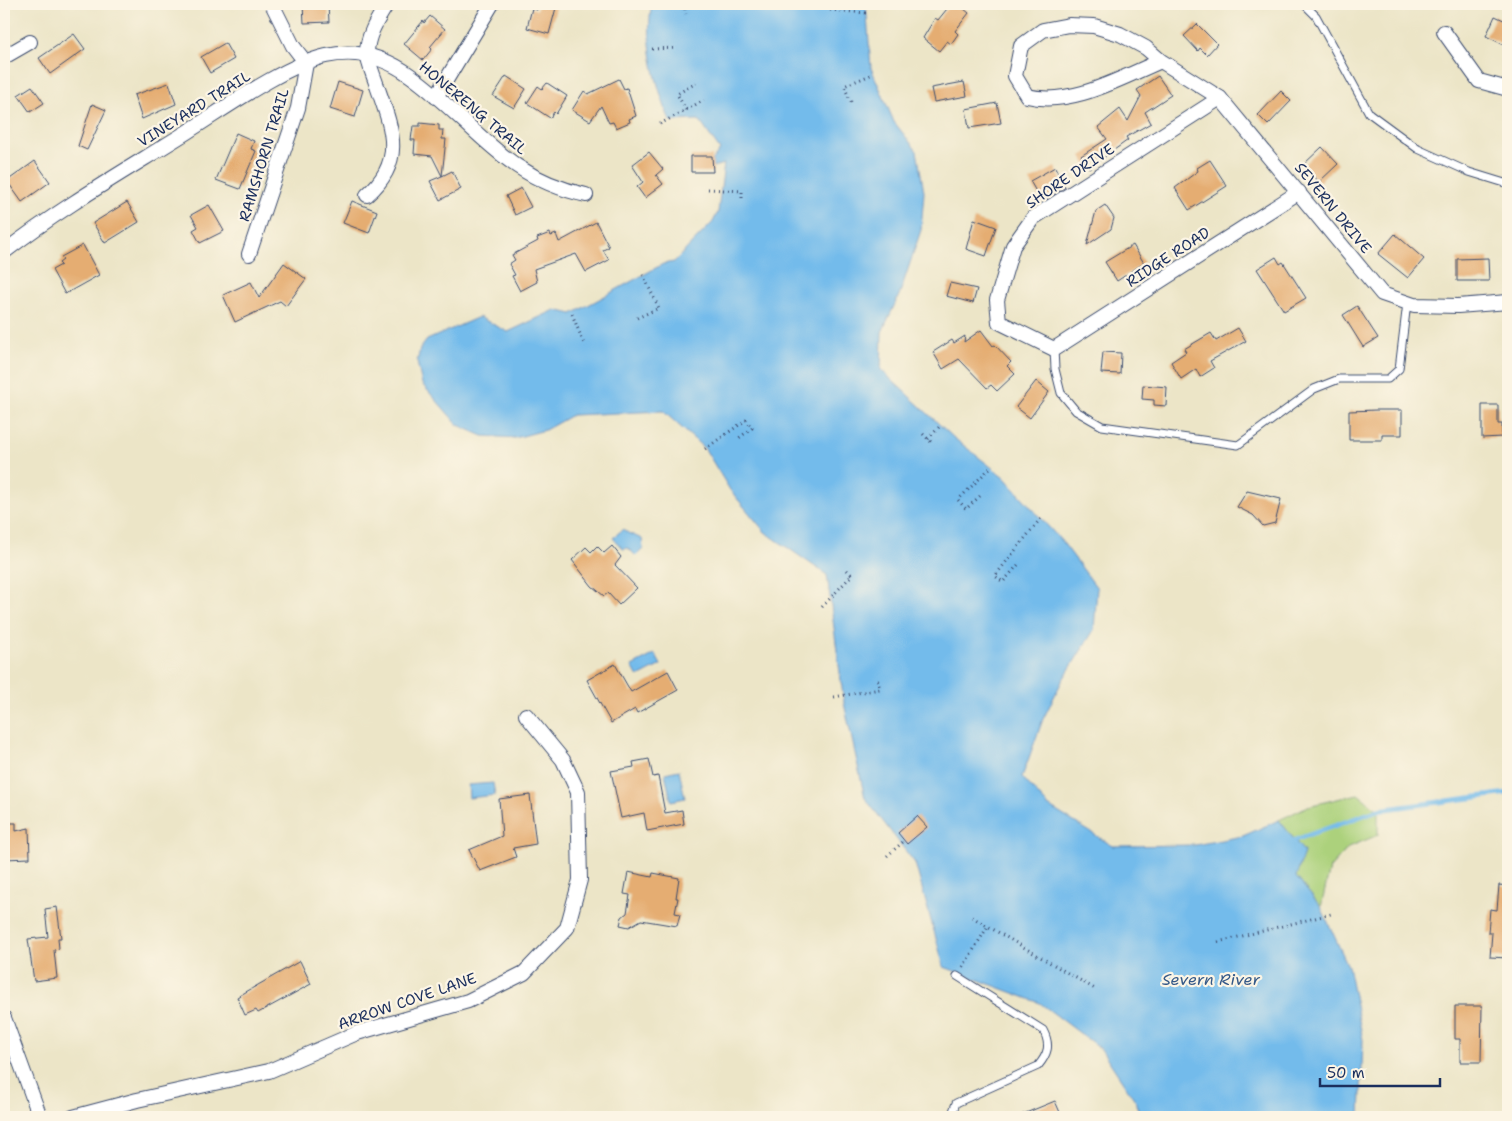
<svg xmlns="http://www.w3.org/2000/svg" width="1512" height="1121" font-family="'Shantell Sans',sans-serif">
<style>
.green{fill:#acd17b;stroke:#64806c}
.water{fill:#73bbeb;stroke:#4775a4}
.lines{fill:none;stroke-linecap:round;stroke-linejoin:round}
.stream{stroke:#73bbeb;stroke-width:5}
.building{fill:#e5ad72}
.lane-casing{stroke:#3a4a6e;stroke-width:9}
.street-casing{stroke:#3a4a6e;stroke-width:16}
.path{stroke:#3a4a6e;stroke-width:3;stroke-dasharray:1 4;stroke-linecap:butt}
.lane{stroke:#fff;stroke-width:7}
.street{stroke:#fff;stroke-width:14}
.labels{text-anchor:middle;stroke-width:4.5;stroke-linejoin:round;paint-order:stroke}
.street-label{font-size:15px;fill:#1b2f5e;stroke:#fcf5e5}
.water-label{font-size:16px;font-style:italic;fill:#355988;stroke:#fcf5e5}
</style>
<rect width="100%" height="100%" fill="#fcf5e5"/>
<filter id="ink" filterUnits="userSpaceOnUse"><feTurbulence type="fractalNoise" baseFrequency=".02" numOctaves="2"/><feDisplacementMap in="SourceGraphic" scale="10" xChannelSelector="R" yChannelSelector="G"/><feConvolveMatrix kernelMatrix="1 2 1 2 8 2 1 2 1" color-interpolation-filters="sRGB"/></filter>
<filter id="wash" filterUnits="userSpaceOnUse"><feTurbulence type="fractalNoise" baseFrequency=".0096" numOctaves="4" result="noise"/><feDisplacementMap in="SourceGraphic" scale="20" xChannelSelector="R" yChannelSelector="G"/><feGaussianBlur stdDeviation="1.12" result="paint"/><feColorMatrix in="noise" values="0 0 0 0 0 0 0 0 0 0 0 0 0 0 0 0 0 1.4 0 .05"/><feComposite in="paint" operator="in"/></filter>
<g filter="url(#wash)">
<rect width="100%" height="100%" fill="#ece5c7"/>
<polygon class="green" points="1358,794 1378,810 1378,835 1349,847 1330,868 1321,907 1296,877 1304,852 1279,820 1308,806"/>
<g class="water">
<path d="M652 4H866L871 68 894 122 917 151 924 192 921 230 900 293 882 332 881 370 954 438 1004 477 1064 544 1097 588 1094 630 1062 681 1043 719 1022 777 1048 806 1113 846 1195 845 1243 836 1279 820 1304 852 1296 877 1321 907 1348 966 1363 1040 1360 1117H1139L1137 1103 1101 1049 1040 1003 944 967 915 863 865 798 844 703 827 575 765 532 730 490 705 449 663 411 572 415 545 430 515 438 483 436 458 425 422 384 417 362 420 349 427 340 479 317 508 332 555 310 572 314 663 264 674 262 713 222 718 212 724 164 712 167V161L720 150 699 120 670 121C656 84 644 43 652 4Z"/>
<polygon points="623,529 628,533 642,539 643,549 636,556 628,548 623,549 613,538"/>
<polygon points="655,654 661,665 638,677 632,666"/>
<polygon points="679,770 685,798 671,801 665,773"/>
<polygon points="493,783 495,795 469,798 468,785"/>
</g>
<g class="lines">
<polyline class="stream" points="1295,840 1378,810 1508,793"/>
</g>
<g id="blocks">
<g class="building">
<polygon points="303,4 328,4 329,22 304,23"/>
<polygon points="538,4 557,4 549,34 527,28 532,8 537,10"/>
<polygon points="951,4 958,4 969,13 955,31 958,34 951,44 947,41 939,51 923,38 935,18 938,20"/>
<polygon points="430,16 445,29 430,47 432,49 423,60 404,44 423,21 424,23"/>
<polygon points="1495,16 1508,22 1508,37 1504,45 1486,36"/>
<polygon points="1197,24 1217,44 1207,55 1200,48 1198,51 1184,36"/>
<polygon points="74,34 85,49 50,74 39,58"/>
<polygon points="225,43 234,59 210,73 201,57"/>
<polygon points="506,76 526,89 514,108 493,96"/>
<polygon points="1158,76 1171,95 1145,112 1151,123 1126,137 1128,140 1089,168 1081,156 1107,139 1098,127 1120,109 1128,121 1141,96 1137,90"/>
<polygon points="619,79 624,89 627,88 636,116 629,119 630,122 616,128 613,122 609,123 601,106 590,121 572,110 584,91 588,94"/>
<polygon points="338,82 363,90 355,117 330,109"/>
<polygon points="964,82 967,96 934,102 931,88"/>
<polygon points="169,83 176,104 142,119 134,95"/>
<polygon points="547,83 567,96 556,114 554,112 550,118 527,103 538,86 542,89"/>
<polygon points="32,86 44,103 30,112 18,95"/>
<polygon points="1281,91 1291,101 1268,125 1258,115"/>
<polygon points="997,103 1001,123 969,128 966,109"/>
<polygon points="92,104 106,110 87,150 78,146"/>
<polygon points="420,123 439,125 439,130 443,130 442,139 446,139 442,176 452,171 461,189 440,200 430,181 442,176 432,156 414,154 415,140 411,140 413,126 420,126"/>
<polygon points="236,133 254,141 251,149 256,151 240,189 216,180"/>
<polygon points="1322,147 1338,164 1319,182 1303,165"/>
<polygon points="649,152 663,169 656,175 663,184 645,198 637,187 643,182 632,165"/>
<polygon points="691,156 712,156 713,172 691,172"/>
<polygon points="1210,160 1227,186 1189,210 1175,188 1198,171 1197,168"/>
<polygon points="35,161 50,182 22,202 7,181"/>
<polygon points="1055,167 1065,187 1042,202 1030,181"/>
<polygon points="521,188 531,207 515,215 506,196"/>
<polygon points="352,201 377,211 369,233 343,223"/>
<polygon points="127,202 139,222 105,243 93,223"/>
<polygon points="209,205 224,231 200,243 193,230 198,227 191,215"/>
<polygon points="1105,205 1114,218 1111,229 1087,245 1096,211"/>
<polygon points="974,219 996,227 986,256 966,249"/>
<polygon points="596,222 609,247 603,250 609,260 586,272 576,254 534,269 537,282 520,291 512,276 515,275 509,264 515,260 512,255 538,241 537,238 550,233 551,236 556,234 559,242"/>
<polygon points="1395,234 1424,259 1408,278 1378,254"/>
<polygon points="83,245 99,275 65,294 52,270 61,265 59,263 63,260 61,257"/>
<polygon points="1133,245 1144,263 1117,281 1105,262"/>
<polygon points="1276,257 1280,264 1283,262 1306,298 1284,311 1257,269"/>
<polygon points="1488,258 1489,281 1457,281 1457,259"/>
<polygon points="284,263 306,279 286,306 280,301 235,322 223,295 251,282 259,298"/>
<polygon points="950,283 977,289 973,303 946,296"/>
<polygon points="1357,306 1378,338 1363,347 1343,315"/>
<polygon points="1238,328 1246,341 1210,361 1214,368 1200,377 1196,369 1181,379 1171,362 1186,352 1184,349 1211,333 1216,341"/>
<polygon points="981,330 993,346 995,345 1011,362 1007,366 1015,374 997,391 991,385 987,388 959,359 943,369 933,352 952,340 954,343 965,336 964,342"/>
<polygon points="1103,352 1121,353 1120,374 1101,373"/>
<polygon points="1036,381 1049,392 1030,418 1016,407"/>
<polygon points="1143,385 1167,387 1166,406 1154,405 1154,400 1142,399"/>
<polygon points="1482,405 1498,405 1498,424 1502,424 1502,437 1482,438"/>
<polygon points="1376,410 1402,410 1402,435 1382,435 1382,440 1349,440 1349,411"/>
<polygon points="1247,491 1281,499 1275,523 1263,526 1253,515 1237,507"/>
<polygon points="597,546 604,553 612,546 621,557 615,565 637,588 619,605 608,593 604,596 592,586 572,560 586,547 591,552"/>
<polygon points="615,664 631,692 668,671 678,690 637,713 635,709 611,723 587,680"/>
<polygon points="649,759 653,777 658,776 665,813 682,810 684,824 647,831 644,813 621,818 611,771 634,767 633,762"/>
<polygon points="530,795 536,844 513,848 516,857 480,871 469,850 502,836 499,799"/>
<polygon points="917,816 927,827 907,844 898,833"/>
<polygon points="4,823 16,823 16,831 29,828 30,858 4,859"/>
<polygon points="628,872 652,877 653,873 679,878 676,898 678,898 675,913 680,914 677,926 641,920 629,927 620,925 622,917 627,913 630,895 624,894"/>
<polygon points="1499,885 1508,886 1508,958 1490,957 1492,933 1488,933 1490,909 1497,910"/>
<polygon points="57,907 61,938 58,938 59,949 54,950 57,978 34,981 28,939 48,937 45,909"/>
<polygon points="300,961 311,984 258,1013 256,1010 245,1015 237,997"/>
<polygon points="1455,1006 1482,1006 1481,1062 1460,1062 1460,1039 1455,1039"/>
<polygon points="1055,1101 1062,1117 1016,1117"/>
</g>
</g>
</g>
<g filter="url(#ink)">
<use href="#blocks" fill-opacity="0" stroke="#3a4a6e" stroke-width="1"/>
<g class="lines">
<g class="lane-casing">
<g id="lane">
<polyline points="1304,4 1316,16 1369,113 1418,149 1469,172 1508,184"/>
<polyline points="1054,349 1055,369 1061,393 1076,411 1102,426 1238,445 1314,389 1339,379 1388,379 1399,369 1407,303"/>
<path d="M951 1117 956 1103 1038 1066C1048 1054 1051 1045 1043 1030L957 976"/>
</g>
</g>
<g class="street-casing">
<g id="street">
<polyline points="272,4 293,46 306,63"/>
<polyline points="1444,32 1479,81 1508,89"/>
<polyline points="4,57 30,42"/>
<path d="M1161 61C1120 78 1072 107 1027 96L1015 76 1021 46 1043 30 1069 25 1094 26 1120 34 1146 48 1161 61 1220 98 1382 294 1414 305 1458 306 1508 302"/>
<polyline points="436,97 492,4"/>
<polyline points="1220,98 1033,218 1013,246 997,300 999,322 1054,349 1299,192"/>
<path d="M367 195C407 160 391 127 376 83 373 74 368 63 367 53 367 35 378 19 387 4"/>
<path d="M4 252C62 207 125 171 187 132 224 109 285 65 326 56 358 49 385 57 411 76 475 122 502 177 586 195"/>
<polyline points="249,254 298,108 306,63"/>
<polyline points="4,1018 40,1117"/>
<polyline points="73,1117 137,1100 269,1071 357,1033 468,1001 524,973 567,928 580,880 578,792 563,760 526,715"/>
</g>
</g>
<g class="path">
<polyline points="684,4 686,14"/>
<polyline points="830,10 866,13"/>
<polyline points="652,49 677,48"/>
<polyline points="851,102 844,86 873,74"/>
<polyline points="686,110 677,94 696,83"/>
<polyline points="660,124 704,100"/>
<polyline points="708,189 742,191 742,198"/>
<polyline points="572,314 584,344"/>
<polyline points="637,318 659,308 643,275"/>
<polyline points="923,434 933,444"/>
<polyline points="928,439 940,426"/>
<polyline points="705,449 746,420 752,428 739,438"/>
<polyline points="980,496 966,509 958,500 991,467"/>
<polyline points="1018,565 1003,582 995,576 1041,518"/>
<polyline points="822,607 852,575 845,568"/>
<polyline points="834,697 880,689 877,678"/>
<polyline points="887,856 904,841"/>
<polyline points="972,917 1095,989"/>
<polyline points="1218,942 1331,914"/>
<polyline points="963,967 988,926"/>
</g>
<use href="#lane" class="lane"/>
<use href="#street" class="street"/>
</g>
</g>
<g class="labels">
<g class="street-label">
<text transform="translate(473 108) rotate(40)" y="5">HONERENG TRAIL</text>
<text transform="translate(194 109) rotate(-32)" y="5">VINEYARD TRAIL</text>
<text transform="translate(264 155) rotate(-73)" y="5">RAMSHORN TRAIL</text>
<text transform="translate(1070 176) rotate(-34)" y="5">SHORE DRIVE</text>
<text transform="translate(1333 208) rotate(51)" y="5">SEVERN DRIVE</text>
<text transform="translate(1168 257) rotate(-33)" y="5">RIDGE ROAD</text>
<text transform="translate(407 1001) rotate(-19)" y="5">ARROW COVE LANE</text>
</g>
<g class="water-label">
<text x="1211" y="985">Severn River</text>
</g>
</g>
<rect width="1512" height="1121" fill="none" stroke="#fcf5e5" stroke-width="20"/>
<path d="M1320 1078v8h120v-8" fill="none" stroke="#1b2f5e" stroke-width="2.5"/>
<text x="1327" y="1078" font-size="15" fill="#1b2f5e" stroke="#fcf5e5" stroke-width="4" paint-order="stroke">50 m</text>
</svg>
